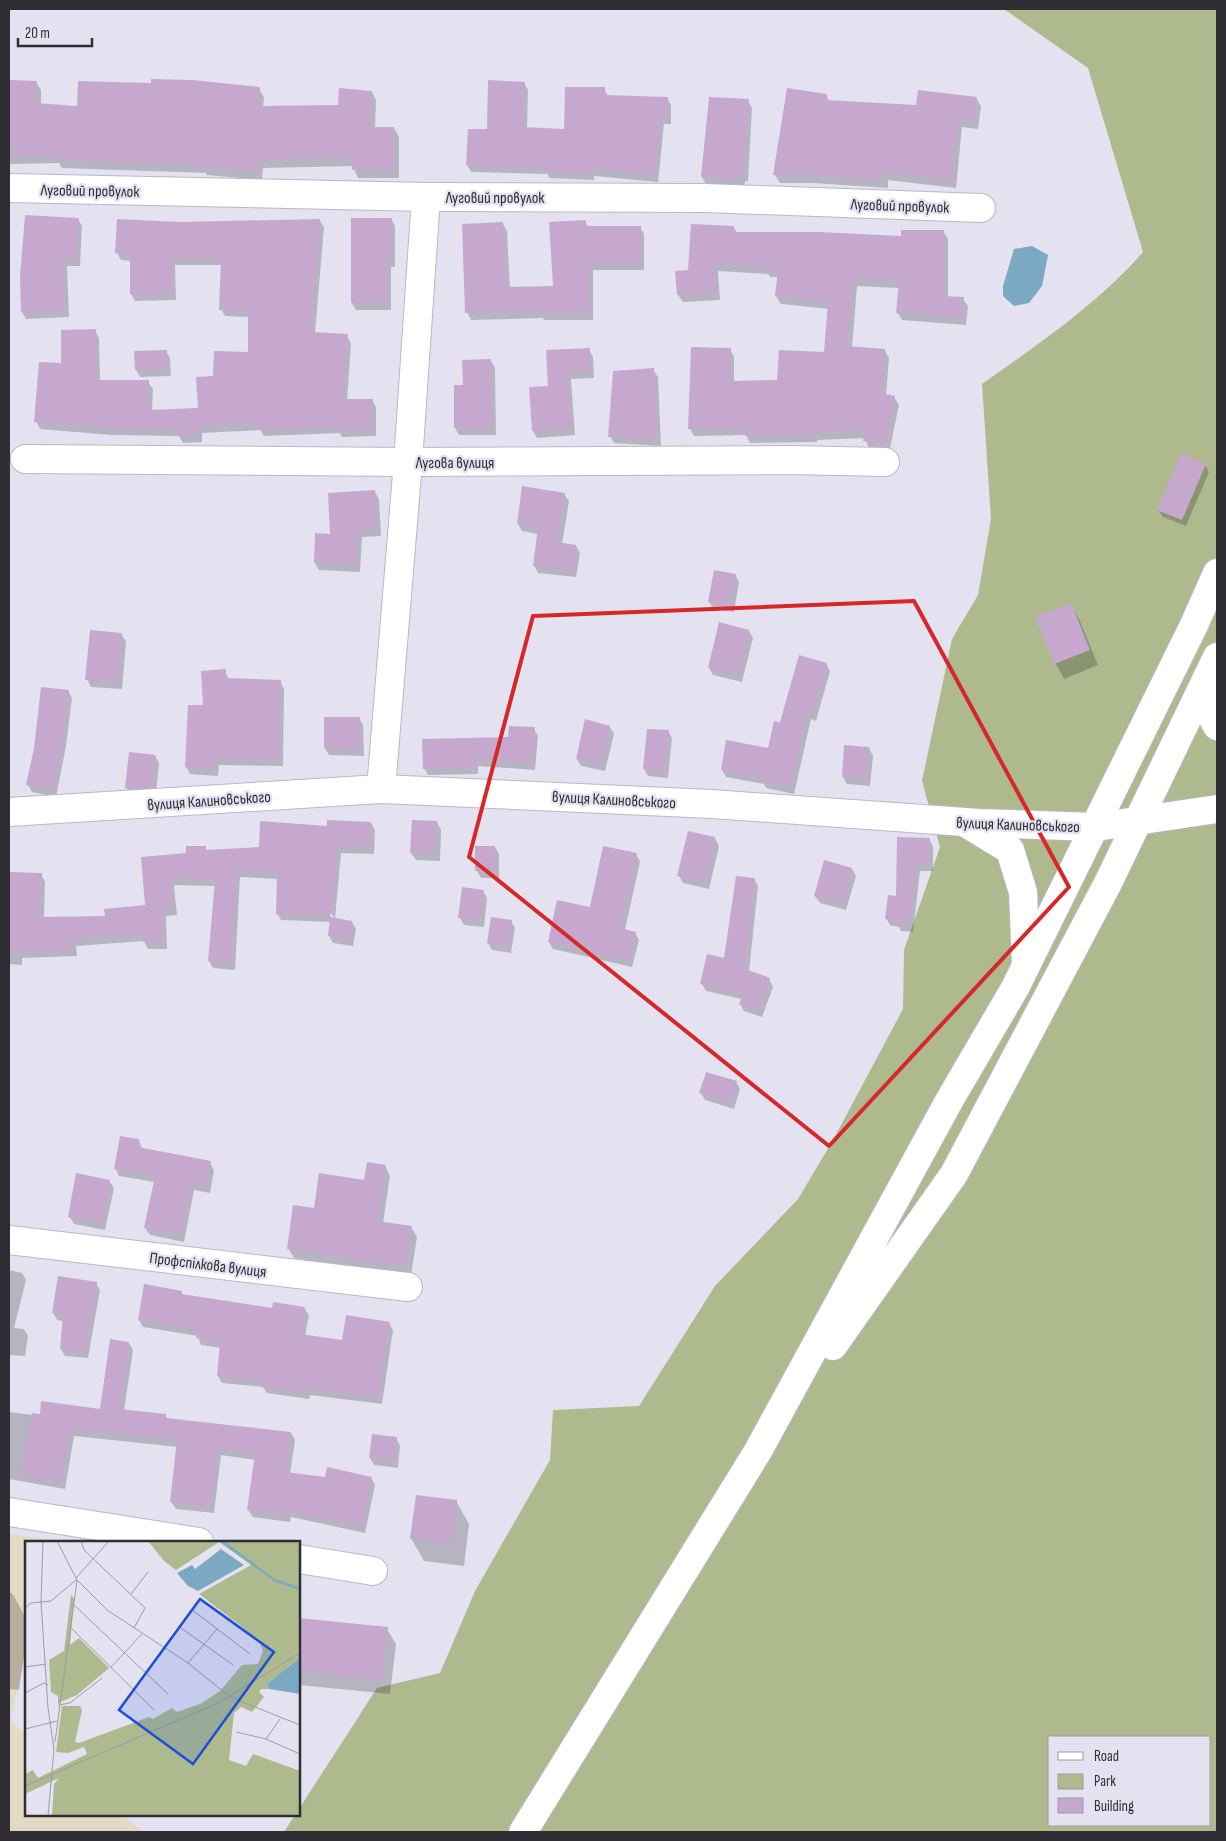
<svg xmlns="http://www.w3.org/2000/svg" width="1226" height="1841" font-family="'Sofia Sans Condensed',sans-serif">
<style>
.industrial{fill:#e3dac5}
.green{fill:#aeba8e;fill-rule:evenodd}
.water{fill:#7ba9c3}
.shadow{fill:#0003;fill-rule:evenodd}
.building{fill:#c6a8ce}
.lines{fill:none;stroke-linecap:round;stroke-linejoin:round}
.minor-casing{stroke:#b9b8c6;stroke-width:30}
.major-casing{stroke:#b9b8c6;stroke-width:30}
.highway-casing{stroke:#b9b8c6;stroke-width:30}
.minor{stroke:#fff;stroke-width:28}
.major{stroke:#fff;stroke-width:28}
.highway{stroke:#fff;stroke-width:28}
.marked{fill:none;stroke:#d62828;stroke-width:4;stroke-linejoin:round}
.labels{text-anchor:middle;stroke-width:4.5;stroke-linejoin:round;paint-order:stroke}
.street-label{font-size:16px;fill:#2e2d33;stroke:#e4e2f1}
.inset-river{fill:none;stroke:#7ba9c3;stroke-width:2.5}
.inset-road{fill:none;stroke:#9b9aa5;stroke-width:1}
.view{fill:#1d4ed8;fill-opacity:0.15;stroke:#1d4ed8;stroke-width:2.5}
.inset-edge{fill:none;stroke:#2e2d33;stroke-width:2.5}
</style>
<rect width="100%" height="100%" fill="#e4e2f1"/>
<polygon class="industrial" points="9,1534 52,1540 51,1542 26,1542 26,1651 10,1721 26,1734 26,1815 122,1815 143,1832 9,1832"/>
<path class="green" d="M1004 9H1217V1832H284L295 1815H299V1809L377 1688 440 1673 475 1591 550 1460 553 1410 639 1406 715 1286 798 1199 832 1142 903 1009 904 950 940 847 922 781 952 639 978 595 991 519 982 384C1038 344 1097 305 1143 252L1088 68ZM1050 1737H1210V1825H1050Z"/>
<polygon class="water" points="1032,246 1048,255 1042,286 1029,303 1014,306 1003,296 1003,286 1014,249"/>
<g class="shadow">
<polygon points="9,81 36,82 41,90 41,105 79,108 259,89 264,97 263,108 339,106 372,92 376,100 375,129 394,128 399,137 399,178 358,178 353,166 263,168 262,180 207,175 206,173 62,168 59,163 9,164"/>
<polygon points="524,83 528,90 527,129 565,130 604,89 608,96 667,98 671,105 671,124 664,124 658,182 594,176 594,180 549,178 548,174 471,172 467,165 488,131"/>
<polygon points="826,95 830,102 917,106 976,98 981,106 978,129 962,127 956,188 888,180 888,188 813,183 780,183 775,175"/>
<polygon points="748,101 752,108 748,181 745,181 744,187 706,184 702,177"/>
<polygon points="78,219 82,226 80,266 67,266 69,317 26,319 22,312"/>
<polygon points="391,219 395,226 395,267 391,267 391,310 356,310 352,303"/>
<polygon points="319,220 324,227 315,333 347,336 351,343 347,401 372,400 376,407 376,436 342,437 340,433 264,436 260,430 202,433 202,442 183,443 179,436 111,435 40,429 36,421 63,365 95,331 99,338 100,381 148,382 153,389 152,411 199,409 214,377 250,353 249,317 225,316 221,309 222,265 175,265 176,300 135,301 131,294 131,261 121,260 117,253 118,221 180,223"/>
<polygon points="585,221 589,228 640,227 644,234 644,270 593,270 593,320 544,320 543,318 471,320 467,312 503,224 507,231 510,288 554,288"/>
<polygon points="734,228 737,233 902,238 943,231 948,239 948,298 963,299 968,306 966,325 902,320 897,312 899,288 857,286 852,348 885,351 889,358 886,395 894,397 899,405 889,453 869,449 865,438 817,440 817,442 750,443 746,435 694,436 690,428 730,349 734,357 734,382 778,381 825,353 829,309 781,304 776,296 778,277 770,277 768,274 718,271 720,300 683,302 678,295 690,271"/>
<polygon points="589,350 593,357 594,378 571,379 575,435 537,438 533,431 549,387"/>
<polygon points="166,351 170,358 171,376 140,377 136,370"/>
<polygon points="491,361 495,368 496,435 459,435 455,428 465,387"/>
<polygon points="653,370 658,377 661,446 614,443 610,436"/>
<polygon points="1205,465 1209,472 1186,526 1163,517 1158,510"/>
<polygon points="523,488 564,494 569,501 562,544 576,546 580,553 576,577 538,573 534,565 538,534 522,531 518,524"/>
<polygon points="375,492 379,499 381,536 362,537 360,572 319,570 315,563 316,535 331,535"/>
<polygon points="735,575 739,582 734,612 713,608 709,601"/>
<polygon points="1070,604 1079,619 1098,665 1064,679 1056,664 1037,618"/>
<polygon points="749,631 753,638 742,682 713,675 709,668"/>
<polygon points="122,635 126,642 122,689 91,687 87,679"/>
<polygon points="826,664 830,671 816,721 811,719 794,794 766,788 764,784 726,777 722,770 769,750 780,724"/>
<polygon points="225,671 229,680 280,681 284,689 283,766 219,765 218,776 190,774 186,767"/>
<polygon points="68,691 72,698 66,746 56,797 32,792 28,785"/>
<polygon points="325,718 359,718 363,725 364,756 329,755 325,748"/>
<polygon points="610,727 614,734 605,771 581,766 577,759"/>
<polygon points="534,729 538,736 535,770 478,766 478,774 428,775 424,768"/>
<polygon points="668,731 672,738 668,778 648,776 644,769"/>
<polygon points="869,748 873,756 870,786 847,784 843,777"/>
<polygon points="155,756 159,763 156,794 130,794 126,787"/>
<polygon points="437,822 441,830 440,861 416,860 411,853"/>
<path d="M371 823 375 830 374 854 341 853 335 919 352 922 356 929 353 946 333 943 329 936 331 922 281 920 277 913 278 879 240 877 235 970 213 968 209 961 215 886 174 885 177 915 166 916 167 949H148L144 941 76 946 77 956 22 958V965L9 964V873L41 874 45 882 44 918 106 917 146 906 187 854 205 848 207 851 260 848 328 827ZM329 909 335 919H332L327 910Z"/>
<polygon points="715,838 719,846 709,889 683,883 679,876"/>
<polygon points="929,839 933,846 933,871 920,871 913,932 901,931 899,927 890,925 886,918"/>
<polygon points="495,847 499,854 499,878 481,878 477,871"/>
<polygon points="636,854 640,862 625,930 635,933 639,940 632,967 553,949 549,942 591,908"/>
<polygon points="852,869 856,876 846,910 820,903 815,896"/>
<polygon points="754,879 758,886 749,972 769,979 773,987 762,1017 744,1011 740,1004 742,999 706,991 702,984 725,959"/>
<polygon points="483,891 487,898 484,927 464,925 460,918"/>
<polygon points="511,921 515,928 511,953 492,950 488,943"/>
<polygon points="736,1082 740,1089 734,1109 705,1100 701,1093"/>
<polygon points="139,1140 142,1149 210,1163 214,1170 210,1193 194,1190 184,1242 150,1235 145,1228 155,1182 119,1176 115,1168"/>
<polygon points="385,1166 390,1176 383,1223 411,1227 417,1237 411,1276 294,1258 288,1248 315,1210 365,1181"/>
<polygon points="109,1181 114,1188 105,1230 74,1224 70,1217"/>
<polygon points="9,1270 22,1273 26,1280 14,1328 24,1329 28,1336 25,1356 9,1355"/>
<polygon points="96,1283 100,1290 88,1358 65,1356 61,1349 64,1321 57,1320 53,1312"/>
<polygon points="181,1292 183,1296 273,1309 304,1308 309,1315 305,1336 343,1341 389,1323 393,1330 382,1404 310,1395 309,1399 267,1393 263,1387 222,1383 218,1376 221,1348 201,1345 198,1336 143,1327 139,1320"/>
<polygon points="129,1343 133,1350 124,1411 165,1415 168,1419 291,1433 295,1440 290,1474 326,1478 371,1478 375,1485 365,1533 291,1517 290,1522 253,1517 248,1510 255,1460 221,1455 214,1513 176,1509 171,1502 178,1447 74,1436 65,1489 9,1479 9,1412 41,1416 101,1411"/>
<polygon points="396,1438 400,1446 398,1468 374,1465 370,1458"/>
<polygon points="456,1501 469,1524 464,1566 424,1561 411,1538"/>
<polygon points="9,1593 12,1593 26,1618 26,1642 19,1690 9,1689"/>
<polygon points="299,1619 387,1629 396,1644 390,1694 299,1685"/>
</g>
<g class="building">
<polygon points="151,79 192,80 260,87 259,106 338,105 339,88 372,91 370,127 394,127 395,170 352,170 352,158 259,160 258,172 201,167 201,165 56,160 56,155 9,156 9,80 37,81 36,103 77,106 78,81 151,83"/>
<polygon points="488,80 525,82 523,127 564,129 565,87 605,87 605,95 668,97 667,117 661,117 655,175 591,169 590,173 544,171 544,168 466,165 468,129 487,129"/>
<polygon points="787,88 827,94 826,100 916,105 918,90 977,97 974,121 958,119 951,180 884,172 883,180 808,175 773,175"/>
<polygon points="709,97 749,99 744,174 741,174 741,180 701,177"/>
<polygon points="25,215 79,218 76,260 63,259 65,311 21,312 20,277"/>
<polygon points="351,218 392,218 391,260 388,260 388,303 351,303"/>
<polygon points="117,219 180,222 320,219 311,332 348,334 343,399 373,399 373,430 337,430 337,427 258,429 258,423 199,427 199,435 178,436 177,429 106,428 34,422 39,362 61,363 61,330 96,329 97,380 149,380 149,410 198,408 196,377 213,376 214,351 248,352 248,311 219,310 221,258 172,259 172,294 130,294 130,254 115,253"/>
<polygon points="586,220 586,226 641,226 641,263 589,264 589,313 539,313 539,311 465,313 462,224 503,222 507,287 553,286 549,222"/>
<polygon points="691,224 734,226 734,232 819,232 901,236 901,230 944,230 944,296 964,297 962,317 896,313 899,280 853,278 847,346 885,349 882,393 895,396 885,445 863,441 865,430 813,433 813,435 745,436 744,428 688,429 691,347 731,348 730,381 777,380 779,350 824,352 828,302 775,296 778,270 764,270 764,267 714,264 716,292 677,295 675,271 688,270"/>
<polygon points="590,348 590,371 568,372 572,428 532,431 529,387 548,386 546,350"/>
<polygon points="167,350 167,369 135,370 134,351"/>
<polygon points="491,359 492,428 454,428 454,385 463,385 462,360"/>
<polygon points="654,368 658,439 608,437 613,371"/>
<polygon points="1181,453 1206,464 1182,520 1157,510"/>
<polygon points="522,486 565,493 557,542 576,545 573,571 533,566 538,527 517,524"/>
<polygon points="375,490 377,529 358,530 357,565 314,563 315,533 330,534 328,493"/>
<polygon points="714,570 736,574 730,606 708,602"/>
<polygon points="1071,603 1090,650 1054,664 1035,617"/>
<polygon points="719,622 749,630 738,675 708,668"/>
<polygon points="90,630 122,633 118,683 85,680"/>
<polygon points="799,655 827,663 812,714 807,713 790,787 761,781 761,777 721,770 726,740 768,748 774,721 780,722"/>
<polygon points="226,669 226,678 281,680 279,759 215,758 214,770 185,767 188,705 203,705 201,671"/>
<polygon points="41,687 69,690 63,739 53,790 26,785 34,748"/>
<polygon points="324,717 360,717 360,749 324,748"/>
<polygon points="585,719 610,726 601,765 576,759"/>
<polygon points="509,726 535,727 532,764 475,760 475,768 423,769 422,739 508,737"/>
<polygon points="647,729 669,730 665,772 643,769"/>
<polygon points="844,745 869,747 867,779 842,777"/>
<polygon points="129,752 156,755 152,788 125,788"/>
<polygon points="327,820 371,822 370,847 338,846 331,915 276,914 277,872 237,870 232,963 208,961 215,880 171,878 173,908 163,909 163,942 143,942 143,934 73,939 73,950 9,951 9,872 42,873 40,917 105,916 104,909 145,905 141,857 186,853 186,846 206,846 206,850 259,847 260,821 327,826"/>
<polygon points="412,820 437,821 436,854 410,853"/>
<polygon points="688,831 715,837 705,882 677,876"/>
<polygon points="897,837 930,838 929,864 917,864 909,925 896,924 896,920 885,919 888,895 896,896"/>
<polygon points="475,846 495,846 496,871 475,871"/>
<polygon points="603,846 637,853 620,928 636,932 628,961 548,942 557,900 590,907"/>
<polygon points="824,860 852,868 843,903 814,896"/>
<polygon points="736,876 755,878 745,969 770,978 759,1011 739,1004 743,994 700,984 707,954 724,958"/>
<polygon points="462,887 484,890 480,920 458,918"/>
<polygon points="330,917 352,921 349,939 328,936"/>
<polygon points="491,917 512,920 508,947 487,943"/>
<polygon points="706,1072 737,1081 731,1103 699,1093"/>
<polygon points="120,1136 139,1139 138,1147 211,1161 206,1187 191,1184 181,1235 144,1228 155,1176 114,1169"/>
<polygon points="367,1162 386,1165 377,1221 412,1226 406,1267 287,1249 293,1205 314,1208 319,1173 364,1180"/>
<polygon points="76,1173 110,1180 102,1223 68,1217"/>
<polygon points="58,1276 97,1282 85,1352 60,1349 63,1315 52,1313"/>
<polygon points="144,1284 182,1291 182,1294 272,1308 273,1302 305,1307 301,1334 342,1340 346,1315 390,1322 378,1398 306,1388 306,1392 261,1387 262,1381 217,1376 220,1342 196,1338 197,1330 138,1320"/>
<polygon points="110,1339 129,1342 120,1409 166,1414 166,1418 291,1432 286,1472 325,1477 327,1467 372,1477 361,1526 287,1511 287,1516 247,1510 255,1454 217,1449 211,1507 170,1502 177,1440 71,1429 61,1482 21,1475 32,1413 40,1414 41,1401 100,1409"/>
<polygon points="372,1434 397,1437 394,1461 369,1458"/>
<polygon points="416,1495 457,1500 451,1544 410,1539"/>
<polygon points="299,1618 388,1627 382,1680 299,1671"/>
</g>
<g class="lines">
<g class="minor-casing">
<g id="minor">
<polyline points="9,188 426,197 705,198 981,208"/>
<polyline points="25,459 408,462 790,460 885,462"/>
<polyline points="381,789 408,462 426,197"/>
<polyline points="9,1240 408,1287"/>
<polyline points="9,1512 199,1542"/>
<polyline points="299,1559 373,1571"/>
</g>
</g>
<g class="major-casing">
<polyline id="major" points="9,812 381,789 712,804 979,823 1096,827 1217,809"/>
</g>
<g class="highway-casing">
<g id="highway">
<polyline points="1211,677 1212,717 1217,726"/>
<polyline points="964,822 1010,850 1023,892 1026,965"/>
<polyline points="833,1346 954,1174 1108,883 1217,657"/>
<polyline points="523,1832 758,1451 949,1101 1015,988 1194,625 1217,573"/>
</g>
</g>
<use href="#minor" class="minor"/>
<use href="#major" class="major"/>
<use href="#highway" class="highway"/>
</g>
<path class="marked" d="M914 601 1069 887 829 1146 469 857 533 616Z"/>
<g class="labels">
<g class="street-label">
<text transform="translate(90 190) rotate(1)" y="6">Луговий провулок</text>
<text x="495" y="203">Луговий провулок</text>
<text transform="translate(900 205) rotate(2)" y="6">Луговий провулок</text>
<text x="455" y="468">Лугова вулиця</text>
<text transform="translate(614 799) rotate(3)" y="6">вулиця Калиновського</text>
<text transform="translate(209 800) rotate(-4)" y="6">вулиця Калиновського</text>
<text transform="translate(1018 824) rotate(2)" y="6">вулиця Калиновського</text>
<text transform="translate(208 1264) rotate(7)" y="6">Профспілкова вулиця</text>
</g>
</g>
<g transform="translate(25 1541)">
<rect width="275" height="275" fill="#e4e2f1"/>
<path d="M123 0H275V117L245 140 242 143 244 148H236L234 151 239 156 227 171 216 166 209 172 204 219 221 225 228 213 275 230V275H27L29 243 34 237 0 253V233L8 229 13 237 62 213 59 206 43 212 31 211 37 165H55L57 169 50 201 54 202 124 176 128 178 147 167 152 171 175 163 195 150 217 124 233 123 238 110 234 99 174 53 226 24 194 1 151 29 139 20ZM46 54 49 57 45 104 54 97 84 127 52 154 35 161 33 165V155L26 151 24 119 39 110Z" fill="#aeba8e"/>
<path d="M196 8 219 24 173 50 163 45 152 32 167 24 170 28ZM275 117V153L244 148 242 143 245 140Z" fill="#7ba9c3"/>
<path class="inset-river" d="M197 0 249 39 275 48"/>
<path class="inset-road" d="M18 0 16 61 23 167 29 208 23 275M32 0 52 39 82 69 163 122 205 156 275 184M56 0 59 9 120 67 109 87M51 37 84 0M106 53 123 31M48 63 143 153M0 67 6 62 26 60 51 39M166 68 225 113M45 86 129 169M156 87 208 124M163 122 192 88M0 126 21 123M86 126 117 93M0 152 19 142 23 144M34 164 45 162 77 137M0 188 32 180M211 191 241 198 275 213M241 198 255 178M30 201 52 39M0 245 193 162 275 112"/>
<path class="view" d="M175 58 249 111 168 223 94 169Z"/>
<rect width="275" height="275" class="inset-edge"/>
</g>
<rect width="1226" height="1841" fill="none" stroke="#2e2d33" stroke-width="20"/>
<rect x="1048" y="1736" width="162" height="90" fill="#e4e2f1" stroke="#9b9aa5"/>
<rect x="1058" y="1752" width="25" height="8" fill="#ffffff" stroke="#9b9aa5"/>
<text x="1094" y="1761" font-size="15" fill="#2e2d33">Road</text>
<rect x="1058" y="1774" width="25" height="15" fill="#aeba8e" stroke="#9b9aa5"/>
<text x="1094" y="1786" font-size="15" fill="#2e2d33">Park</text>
<rect x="1058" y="1798" width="25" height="15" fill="#c6a8ce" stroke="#9b9aa5"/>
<text x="1094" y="1811" font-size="15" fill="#2e2d33">Building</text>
<path d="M18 38v8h74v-8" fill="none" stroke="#2e2d33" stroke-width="2.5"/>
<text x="25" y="38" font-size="15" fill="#2e2d33" stroke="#e4e2f1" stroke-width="4" paint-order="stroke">20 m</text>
</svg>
